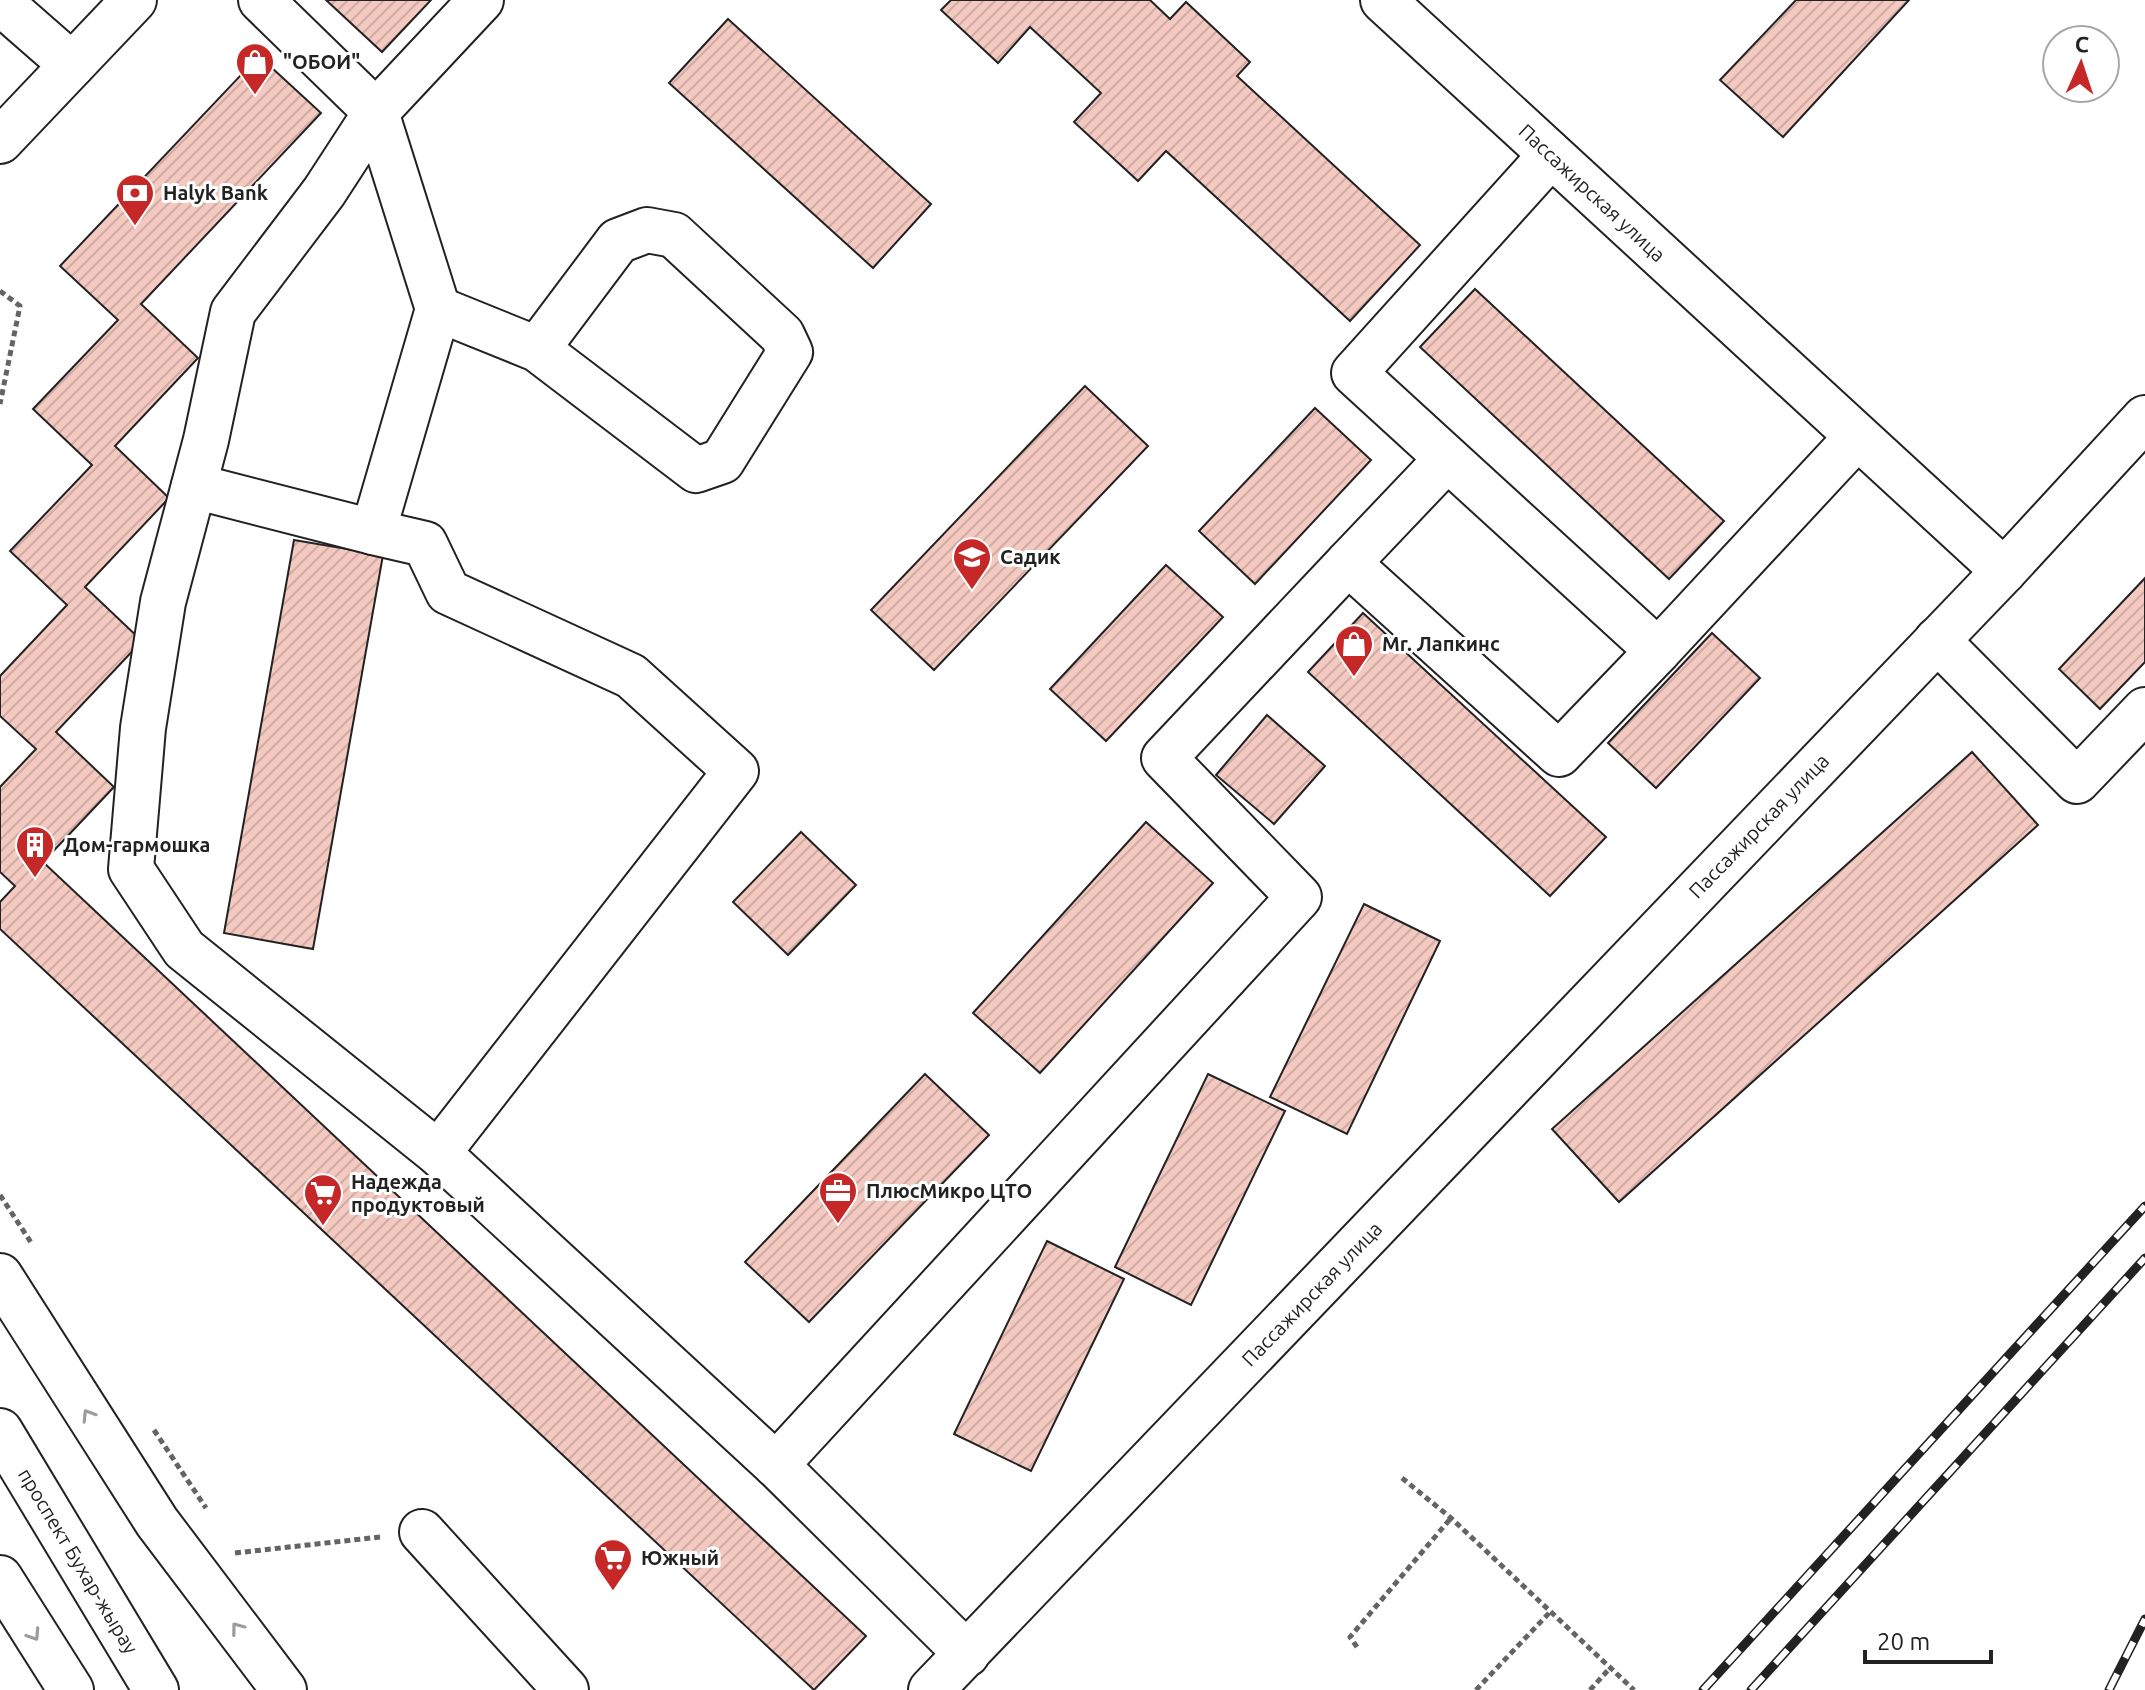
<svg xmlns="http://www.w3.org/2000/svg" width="2145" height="1690" font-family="Ubuntu,sans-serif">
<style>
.building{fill:url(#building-hatch);stroke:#222;stroke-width:2}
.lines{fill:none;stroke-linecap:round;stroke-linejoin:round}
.minor-casing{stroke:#222;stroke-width:48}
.major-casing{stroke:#222;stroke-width:48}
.path{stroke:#646464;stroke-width:5;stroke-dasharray:6 4;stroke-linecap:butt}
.minor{stroke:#fff;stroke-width:44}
.major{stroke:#fff;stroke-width:44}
.rail-casing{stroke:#222;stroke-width:9}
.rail{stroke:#fff;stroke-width:6;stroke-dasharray:18;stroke-linecap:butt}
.oneway{stroke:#9c9c9c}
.labels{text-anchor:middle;stroke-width:6;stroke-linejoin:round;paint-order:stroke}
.poi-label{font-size:20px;font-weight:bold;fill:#222;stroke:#fff;text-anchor:start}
.street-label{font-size:20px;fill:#222;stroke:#fff}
</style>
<defs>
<pattern id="building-hatch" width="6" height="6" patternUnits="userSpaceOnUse" patternTransform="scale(2)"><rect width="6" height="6" fill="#f3c9c0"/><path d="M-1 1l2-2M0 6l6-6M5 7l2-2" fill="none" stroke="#d0aca5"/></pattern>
</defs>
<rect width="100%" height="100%" fill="#fff"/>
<g class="building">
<polygon points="326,0 431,0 382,52"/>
<polygon points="951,0 1150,0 1170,19 1186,2 1250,62 1237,76 1420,245 1350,321 1166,151 1138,181 1074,122 1101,93 1030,27 998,63 941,10"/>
<polygon points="1796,0 1909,0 1783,137 1720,80"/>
<polygon points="728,19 931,204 873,268 669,83"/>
<polygon points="259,56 321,113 141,304 198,358 115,446 169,498 85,587 142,641 56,732 114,787 43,862 866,1636 814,1690 0,929 0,902 15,886 0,872 0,787 36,749 0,716 0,676 67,605 10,551 92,465 33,409 118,320 60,266"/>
<polygon points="1475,289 1724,521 1669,579 1420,347"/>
<polygon points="1085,386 1148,446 934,670 871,610"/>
<polygon points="1315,408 1371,460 1255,584 1199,531"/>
<polygon points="294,540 383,555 313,949 224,933"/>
<polygon points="1166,565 1223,617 1106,741 1050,689"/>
<polygon points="2145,578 2145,662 2100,709 2059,669"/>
<polygon points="1363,613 1606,837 1550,896 1308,672"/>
<polygon points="1712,633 1760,678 1656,788 1608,743"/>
<polygon points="1267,715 1325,766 1274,824 1216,775"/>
<polygon points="1972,752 2038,825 1619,1202 1552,1129"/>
<polygon points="1146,822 1213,883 1040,1073 973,1013"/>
<polygon points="801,832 856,885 788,955 733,902"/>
<polygon points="1364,904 1440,941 1347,1134 1270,1097"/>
<polygon points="925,1074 989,1135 809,1322 745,1262"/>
<polygon points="1208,1074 1285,1111 1191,1305 1115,1267"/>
<polygon points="1047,1241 1124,1279 1031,1471 954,1434"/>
</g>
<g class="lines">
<g class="minor-casing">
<g id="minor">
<polyline points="261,0 376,112 324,192 233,312 206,440 163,602 143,728 131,869 184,949 438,1153 776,1465 967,1654"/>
<polyline points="1383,0 2004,571"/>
<polyline points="0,2 72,65"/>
<polyline points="438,309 537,349 696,470 722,461 790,352 782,335 674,235 647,230 618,241 537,349"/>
<polyline points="1446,460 1348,563 1559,754 1658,651 1354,373 1551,155"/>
<polyline points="194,486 373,532 438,309 376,112 481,0"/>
<polyline points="373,532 425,544 448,592 631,676 736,771 438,1153"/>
<polyline points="1937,640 2077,781 2145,710"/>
<polyline points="1658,651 1857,437"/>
<polyline points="0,1276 157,1522 284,1690"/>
<polyline points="776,1465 1299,897 1164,758 1348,563"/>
<polyline points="422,1532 566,1690"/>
<polyline points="931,1690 2004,571 2145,418"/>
</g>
</g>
<g class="major-casing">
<g id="major">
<polyline points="0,141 134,0"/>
<polyline points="0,1431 156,1690"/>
<polyline points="0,1578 71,1690"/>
</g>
</g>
<g class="path">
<polyline points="0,291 20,306 0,404"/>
<polyline points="0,1195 32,1244"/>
<polyline points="154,1430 206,1508"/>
<polyline points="1402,1478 1451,1518 1634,1690"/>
<polyline points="235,1553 380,1537"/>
<polyline points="1357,1647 1350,1637 1451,1518"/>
<polyline points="1476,1690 1551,1611"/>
<polyline points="1590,1690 1610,1668"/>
</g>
<use href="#minor" class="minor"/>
<use href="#major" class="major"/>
<g class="rail-casing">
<g id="rail">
<polyline points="1703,1690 2145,1206"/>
<polyline points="1751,1690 2145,1258"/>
<polyline points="2109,1690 2145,1619"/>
</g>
</g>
<use href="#rail" class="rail"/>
</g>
<defs><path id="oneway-chevron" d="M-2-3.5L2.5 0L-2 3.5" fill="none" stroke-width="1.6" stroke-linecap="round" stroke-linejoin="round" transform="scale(2)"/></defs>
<g class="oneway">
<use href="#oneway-chevron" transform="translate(88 1415) rotate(-122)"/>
<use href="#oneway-chevron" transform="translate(237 1628) rotate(-127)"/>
<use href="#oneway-chevron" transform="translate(34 1635) rotate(57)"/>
</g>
<defs>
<g id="shop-pin" transform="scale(2)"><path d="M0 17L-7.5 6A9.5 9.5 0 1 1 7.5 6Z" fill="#c62828" stroke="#fff"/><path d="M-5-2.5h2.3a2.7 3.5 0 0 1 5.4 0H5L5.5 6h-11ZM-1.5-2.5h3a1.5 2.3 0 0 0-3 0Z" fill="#fff"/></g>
<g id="bank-pin" transform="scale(2)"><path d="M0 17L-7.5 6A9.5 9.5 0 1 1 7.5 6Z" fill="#c62828" stroke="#fff"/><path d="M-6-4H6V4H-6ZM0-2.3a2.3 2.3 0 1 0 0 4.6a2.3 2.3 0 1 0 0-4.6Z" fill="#fff"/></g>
<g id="school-pin" transform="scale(2)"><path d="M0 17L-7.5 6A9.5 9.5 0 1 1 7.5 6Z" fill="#c62828" stroke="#fff"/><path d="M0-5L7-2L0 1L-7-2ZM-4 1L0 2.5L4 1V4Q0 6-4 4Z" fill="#fff"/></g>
<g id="building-pin" transform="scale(2)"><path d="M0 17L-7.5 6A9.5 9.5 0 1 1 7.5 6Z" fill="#c62828" stroke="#fff"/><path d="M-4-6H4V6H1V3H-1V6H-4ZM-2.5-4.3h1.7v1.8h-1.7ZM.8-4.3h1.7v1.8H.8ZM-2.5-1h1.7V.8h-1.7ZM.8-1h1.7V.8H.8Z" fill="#fff"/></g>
<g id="office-pin" transform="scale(2)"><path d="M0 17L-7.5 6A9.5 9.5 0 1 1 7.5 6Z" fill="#c62828" stroke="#fff"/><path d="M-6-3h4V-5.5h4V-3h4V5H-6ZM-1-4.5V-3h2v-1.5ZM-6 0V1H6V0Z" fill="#fff"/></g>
<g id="supermarket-pin" transform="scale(2)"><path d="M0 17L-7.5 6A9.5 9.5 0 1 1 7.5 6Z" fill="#c62828" stroke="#fff"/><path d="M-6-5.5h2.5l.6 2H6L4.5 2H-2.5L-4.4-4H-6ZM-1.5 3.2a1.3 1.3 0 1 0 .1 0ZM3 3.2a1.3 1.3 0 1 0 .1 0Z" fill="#fff"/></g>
</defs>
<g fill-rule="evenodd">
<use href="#shop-pin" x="255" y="62"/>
<use href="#bank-pin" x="135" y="193"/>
<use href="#school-pin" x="972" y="557"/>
<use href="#shop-pin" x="1354" y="644"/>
<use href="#building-pin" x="35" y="845"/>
<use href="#office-pin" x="838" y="1191"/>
<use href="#supermarket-pin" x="323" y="1193"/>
<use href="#supermarket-pin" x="613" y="1558"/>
</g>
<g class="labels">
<g class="poi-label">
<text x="283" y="69">"ОБОИ"</text>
<text x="163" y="200">Halyk Bank</text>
<text x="1000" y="564">Садик</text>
<text x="1382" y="651">Mr. Лапкинс</text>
<text x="63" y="852">Дом-гармошка</text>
<text x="351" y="1189">Надежда<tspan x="351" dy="23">продуктовый</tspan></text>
<text x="866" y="1198">ПлюсМикро ЦТО</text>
<text x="641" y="1565">Южный</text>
</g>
<g class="street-label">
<text transform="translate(1592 193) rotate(43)" y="7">Пассажирская улица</text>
<text transform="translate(1759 826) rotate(-46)" y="7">Пассажирская улица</text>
<text transform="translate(1312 1294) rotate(-46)" y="7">Пассажирская улица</text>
<text transform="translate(78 1561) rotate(59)" y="7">проспект Бухар-жырау</text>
</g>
</g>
<g transform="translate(2081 64) rotate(3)"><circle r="38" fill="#ffffff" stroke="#a7a7a7" stroke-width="2"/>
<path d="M0-6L14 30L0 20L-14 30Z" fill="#c62828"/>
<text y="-12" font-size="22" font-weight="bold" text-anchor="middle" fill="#222222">С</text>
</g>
<path d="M1865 1650v12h126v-12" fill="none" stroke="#222222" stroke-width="4"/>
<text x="1877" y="1650" font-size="24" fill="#222222" stroke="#ffffff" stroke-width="6" paint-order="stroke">20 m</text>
</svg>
